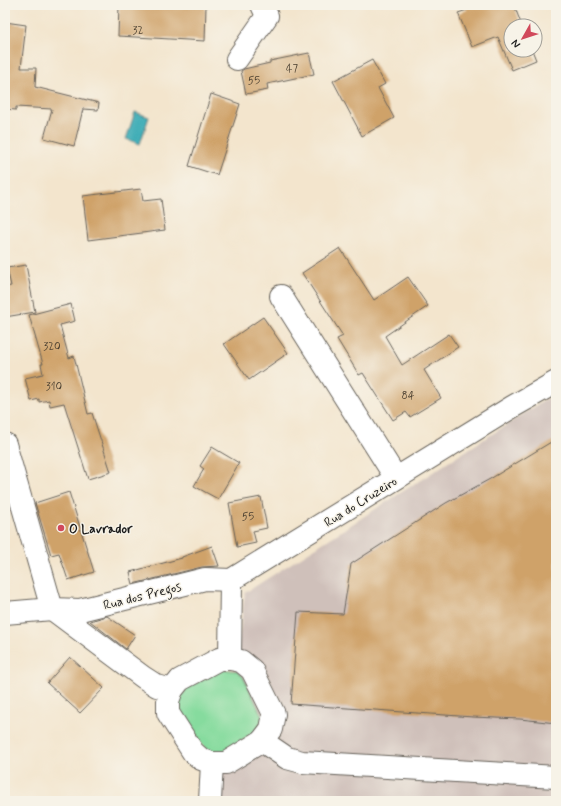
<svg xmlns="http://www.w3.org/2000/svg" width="561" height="806" font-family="Mynerve,sans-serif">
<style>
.industrial{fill:#cfc0ba}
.green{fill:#86db9e;stroke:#517c5d}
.water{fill:#3aabb5;stroke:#2b6468}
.building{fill:#cfa269}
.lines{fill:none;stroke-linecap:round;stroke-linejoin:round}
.minor-casing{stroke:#67625a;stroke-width:24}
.minor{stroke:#fff;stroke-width:22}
.poi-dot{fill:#d1495b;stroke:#f7f3e8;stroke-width:1.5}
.labels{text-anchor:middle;stroke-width:3;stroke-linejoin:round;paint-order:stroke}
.number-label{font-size:11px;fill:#493e2f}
.street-label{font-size:13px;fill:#1c1c1c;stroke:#f7f3e8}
.poi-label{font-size:13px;font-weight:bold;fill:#1c1c1c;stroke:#f7f3e8;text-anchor:start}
</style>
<rect width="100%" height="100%" fill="#f7f3e8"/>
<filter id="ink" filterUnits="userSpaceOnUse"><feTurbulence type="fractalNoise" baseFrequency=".025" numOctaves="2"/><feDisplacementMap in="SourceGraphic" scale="8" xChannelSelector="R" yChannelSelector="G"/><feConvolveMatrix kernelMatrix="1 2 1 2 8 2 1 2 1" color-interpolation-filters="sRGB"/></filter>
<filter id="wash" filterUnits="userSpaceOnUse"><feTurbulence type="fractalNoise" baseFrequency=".012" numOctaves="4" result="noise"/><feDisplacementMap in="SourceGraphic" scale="16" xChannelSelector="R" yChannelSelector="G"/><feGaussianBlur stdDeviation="0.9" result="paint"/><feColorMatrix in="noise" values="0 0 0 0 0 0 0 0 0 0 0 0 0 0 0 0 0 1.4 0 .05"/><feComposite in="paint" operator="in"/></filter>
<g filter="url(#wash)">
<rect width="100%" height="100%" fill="#f3e5cd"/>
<polygon class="industrial" points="556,393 556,801 220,801 220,789 245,593"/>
<polygon class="green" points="222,669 237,671 243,676 262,716 261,725 255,732 223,752 214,753 207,750 202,745 179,710 179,703 181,696 187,688"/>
<polygon class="water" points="135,112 149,117 140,144 126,139"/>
<g id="blocks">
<g class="building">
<polygon points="119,5 206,5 205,41 118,36"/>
<polygon points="465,5 514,5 522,26 511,26 511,50 532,50 536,60 512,70 498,37 472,47 458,13 467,10"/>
<polygon points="5,22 26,25 21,68 36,68 35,87 99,103 98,110 83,109 74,146 44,138 52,109 16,107 16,110 5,109"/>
<polygon points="309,53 314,74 267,84 268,90 246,94 241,71 244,69 270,63 270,61"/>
<polygon points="372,60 385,84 378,88 394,118 362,136 333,81"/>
<polygon points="211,94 240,104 217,175 189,166"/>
<polygon points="141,189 143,201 161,199 165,230 88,240 83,196"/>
<polygon points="340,248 374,300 408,277 428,306 385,336 402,365 449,334 458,347 424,370 441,398 410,417 406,412 393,420 363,373 359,375 337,339 343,336 302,273"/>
<polygon points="26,265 35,312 5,317 5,287 11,286 7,268"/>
<polygon points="71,304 75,321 60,325 69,358 74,356 88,414 92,413 111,472 88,479 64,403 50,406 49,400 39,402 39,399 31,401 25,378 43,374 41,364 43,364 29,315"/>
<polygon points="263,317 288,353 249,380 224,344"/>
<polygon points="556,439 556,723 520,719 473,717 291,704 298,612 343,614 351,564 446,503 490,479"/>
<polygon points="212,447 239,463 218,499 194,486 204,469 200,466"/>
<polygon points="69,492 94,572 68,580 59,553 51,555 35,503"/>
<polygon points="261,497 267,528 253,531 256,543 237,547 229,503"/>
<polygon points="212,546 219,566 202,567 133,584 130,572 182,558 182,557"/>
<polygon points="107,616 135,635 126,649 90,621"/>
<polygon points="70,657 104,688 80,713 47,683"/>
</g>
</g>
</g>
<g filter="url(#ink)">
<use href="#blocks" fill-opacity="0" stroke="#67625a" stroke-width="1"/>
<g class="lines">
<g class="minor-casing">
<g id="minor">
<polyline points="237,59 267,16 262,5"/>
<polyline points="281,296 396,478"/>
<polyline points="5,444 52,609"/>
<polyline points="52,609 143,677 157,686 172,690"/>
<polyline points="5,613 52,609 80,610 205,579 231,580"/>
<polygon points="219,659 230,659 241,661 252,670 274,714 271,729 262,741 226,763 212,763 201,759 193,752 168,713 168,701 172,690 180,680"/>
<polyline points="230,659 231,580 512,407 556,382"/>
<polyline points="262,741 287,758 302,762 556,777"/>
<polyline points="210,801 212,763"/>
</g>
</g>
<use href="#minor" class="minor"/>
</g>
</g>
<circle class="poi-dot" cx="61" cy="528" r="4"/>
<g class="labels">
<g class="number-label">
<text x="138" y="34">32</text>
<text x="292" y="72">47</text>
<text x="254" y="84">55</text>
<text x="52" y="350">320</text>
<text x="54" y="390">310</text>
<text x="408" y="399">84</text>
<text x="248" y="520">55</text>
</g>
<g class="street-label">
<text transform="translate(360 501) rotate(-32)" y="5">Rua do Cruzeiro</text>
<text transform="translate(142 595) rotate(-14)" y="5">Rua dos Pregos</text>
</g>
<g class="poi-label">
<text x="69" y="533">O Lavrador</text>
</g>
</g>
<rect width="561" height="806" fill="none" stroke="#f7f3e8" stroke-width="20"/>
<g transform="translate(523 38) rotate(231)"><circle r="19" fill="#f7f3e8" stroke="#9f9d96"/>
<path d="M0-3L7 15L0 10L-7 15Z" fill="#d1495b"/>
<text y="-6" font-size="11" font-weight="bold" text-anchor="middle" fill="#1c1c1c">N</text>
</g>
</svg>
